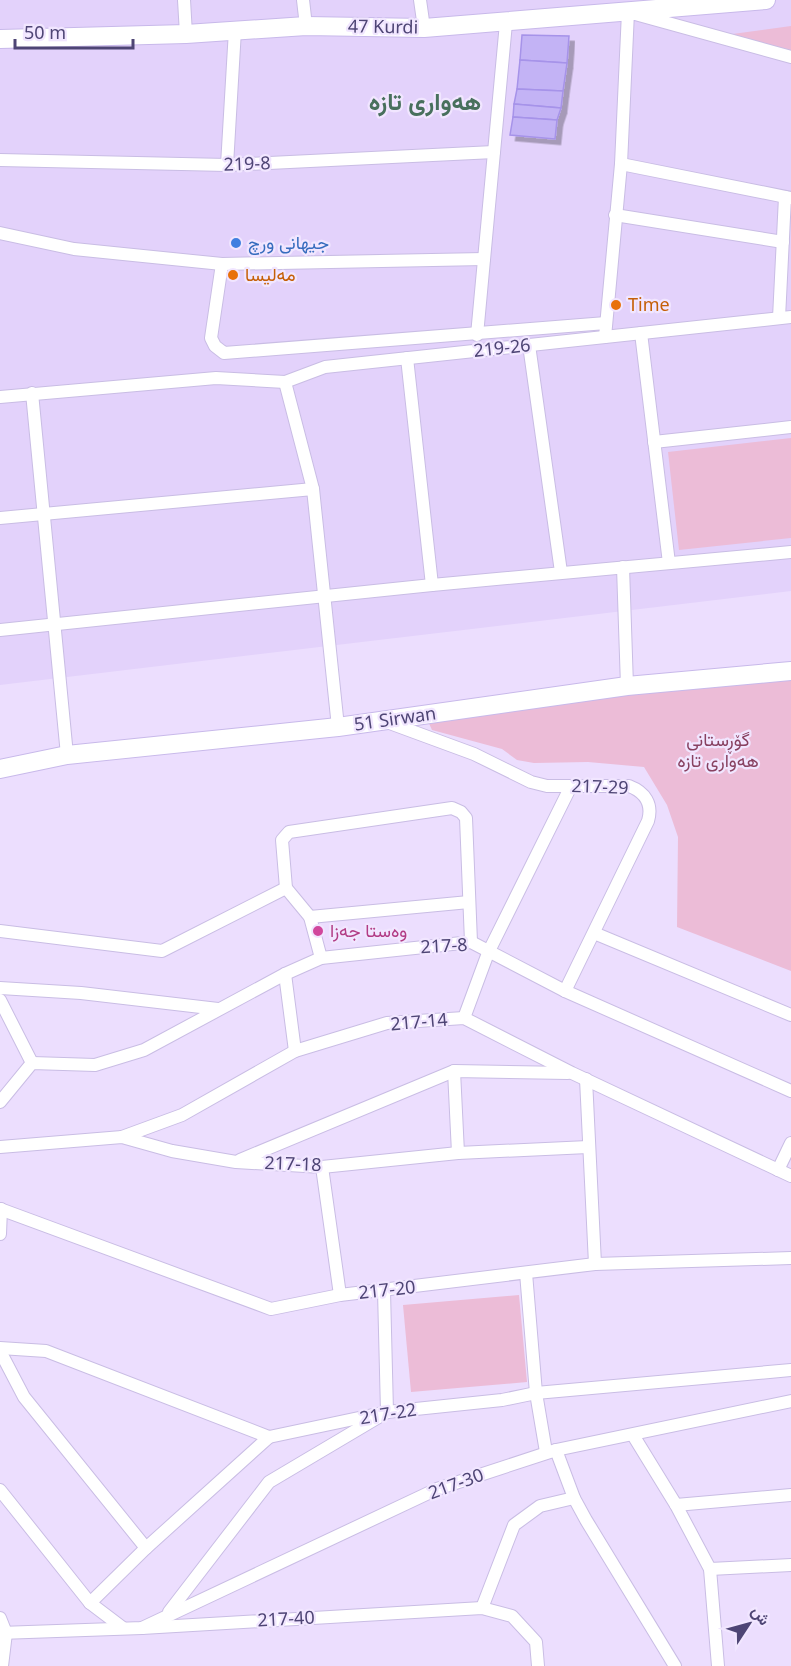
<svg xmlns="http://www.w3.org/2000/svg" width="791" height="1666" font-family="'Noto Sans',Vazirmatn,sans-serif">
<style>
.residential{fill:#e3d2fb}
.green{fill:#ecbcd7}
.building{fill:#c3b3f5;stroke:#a693e9;stroke-width:1.5;filter:url(#shadow)}
.lines{fill:none;stroke-linecap:round;stroke-linejoin:round}
.minor-casing{stroke:#c9bde4;stroke-width:14}
.secondary-casing{stroke:#c8b9ea;stroke-width:20}
.minor{stroke:#fff;stroke-width:12}
.secondary{stroke:#fff;stroke-width:18}
.shop-dot{fill:#3f7fe0;stroke:#f1e6ff;stroke-width:2}
.food-dot{fill:#e8710a;stroke:#f1e6ff;stroke-width:2}
.hotel-dot{fill:#d1479c;stroke:#f1e6ff;stroke-width:2}
.labels{text-anchor:middle;stroke-width:4.5;stroke-linejoin:round;paint-order:stroke}
.street-label{font-size:18px;fill:#4e4575;stroke:#f1e6ff}
.shop-label{font-size:18px;fill:#366cbe;stroke:#f1e6ff;text-anchor:start}
.food-label{font-size:18px;fill:#c56008;stroke:#f1e6ff;text-anchor:start}
.park-label{font-size:18px;fill:#884161;stroke:#f1e6ff}
.hotel-label{font-size:18px;fill:#b23c85;stroke:#f1e6ff;text-anchor:start}
.district-label{font-size:24px;font-weight:bold;fill:#48705d;stroke:#f1e6ff}
</style>
<defs>
<filter id="shadow"><feDropShadow dx="5.5" dy="5.5" stdDeviation="0" flood-color="#0004"/></filter>
</defs>
<rect width="100%" height="100%" fill="#ecdefe"/>
<polygon class="residential" points="0,0 791,0 791,591 0,685"/>
<g class="green">
<polygon points="791,26 791,51 725,35"/>
<polygon points="791,438 791,538 679,550 668,452"/>
<polygon points="791,669 791,971 677,927 678,837 667,805 644,767 588,762 534,763 517,760 502,749 432,730 426,717"/>
<polygon points="519,1295 527,1382 411,1392 403,1305"/>
</g>
<g class="building">
<polygon points="522,35 569,36 567,63 520,60"/>
<polygon points="520,60 567,63 563,91 517,89"/>
<polygon points="517,89 563,91 561,108 514,104"/>
<polygon points="514,104 561,108 557,120 513,117"/>
<polygon points="513,117 557,120 555,139 510,135"/>
</g>
<g class="lines">
<g class="minor-casing">
<g id="minor">
<polyline points="184,0 186,34"/>
<polyline points="303,0 306,26"/>
<polyline points="420,0 424,28"/>
<polyline points="0,160 227,165 494,152"/>
<polyline points="621,164 791,198"/>
<polyline points="227,165 235,30"/>
<polyline points="615,215 783,242"/>
<polyline points="0,233 74,249 222,264 484,259"/>
<polyline points="222,264 211,338 215,346 224,353 606,323"/>
<polyline points="779,318 785,197"/>
<polyline points="641,333 669,563"/>
<polyline points="477,335 506,23"/>
<polyline points="605,337 621,164 628,12 791,57"/>
<polyline points="529,345 561,572"/>
<polyline points="407,358 432,585"/>
<polyline points="285,382 313,489 338,727"/>
<polyline points="32,393 67,755"/>
<polyline points="0,397 216,378 285,382 325,367 791,317"/>
<polyline points="654,442 791,427"/>
<polyline points="0,518 313,489"/>
<polyline points="623,567 627,686"/>
<polyline points="0,630 432,585 791,552"/>
<path d="M387 722 474 754 531 782 547 786H629C645 792 653 804 648 821L565 991"/>
<polyline points="310,917 469,902"/>
<polyline points="0,931 162,951 286,888"/>
<polyline points="594,933 791,1015"/>
<polyline points="321,958 310,917 286,888 282,840 289,832 452,808 461,812 466,818 471,942"/>
<polyline points="285,974 295,1051"/>
<polyline points="0,988 81,993 218,1009"/>
<polyline points="0,1000 32,1063"/>
<polyline points="464,1018 488,953 571,786"/>
<polyline points="454,1071 458,1153"/>
<polyline points="586,1079 595,1264"/>
<polyline points="0,1102 32,1063 95,1065 144,1050 285,974 321,958 471,942 565,991 791,1091"/>
<polyline points="122,1137 182,1115 295,1051 387,1023 464,1018 572,1073 791,1176"/>
<polyline points="0,1147 122,1137 172,1151 236,1162 322,1167 458,1153 588,1147"/>
<polyline points="240,1160 454,1071 568,1073"/>
<polyline points="322,1167 340,1295"/>
<polyline points="778,1170 791,1143"/>
<polyline points="0,1209 271,1309 340,1295 595,1264 791,1258"/>
<polyline points="0,1234 1,1209"/>
<polyline points="526,1273 536,1393 546,1452"/>
<polyline points="0,1348 46,1351 269,1437 387,1412 502,1400 536,1393 791,1370"/>
<polyline points="0,1351 24,1397 146,1548"/>
<polyline points="633,1435 676,1505 710,1569 718,1666"/>
<polyline points="556,1450 574,1498 586,1520 675,1666"/>
<polyline points="0,1490 90,1603 123,1628"/>
<polyline points="676,1505 791,1495"/>
<polyline points="710,1569 791,1565"/>
<polyline points="90,1603 146,1548 269,1437"/>
<polyline points="482,1608 514,1525 540,1506 574,1498"/>
<polyline points="169,1612 269,1482 387,1412 384,1291"/>
<polyline points="0,1618 6,1633 2,1666"/>
<polyline points="142,1628 437,1489 556,1450 791,1401"/>
<polyline points="0,1633 142,1628 482,1608 512,1616 536,1642 538,1666"/>
</g>
</g>
<g class="secondary-casing">
<g id="secondary">
<polyline points="0,39 186,34 306,26 424,28 766,0"/>
<polyline points="0,769 67,755 338,727 627,686 791,671"/>
</g>
</g>
<use href="#minor" class="minor"/>
<use href="#secondary" class="secondary"/>
</g>
<circle class="shop-dot" cx="236" cy="243" r="6"/>
<g class="food-dot">
<circle cx="233" cy="275" r="6"/>
<circle cx="616" cy="305" r="6"/>
</g>
<circle class="hotel-dot" cx="318" cy="931" r="6"/>
<g class="labels">
<g class="street-label">
<text transform="translate(383 27) rotate(1)" y="6">47 Kurdi</text>
<text transform="translate(247 164) rotate(-2)" y="6">219-8</text>
<text transform="translate(502 348) rotate(-6)" y="6">219-26</text>
<text transform="translate(395 719) rotate(-8)" y="6">51 Sirwan</text>
<text transform="translate(600 787) rotate(2)" y="6">217-29</text>
<text transform="translate(444 946) rotate(-3)" y="6">217-8</text>
<text transform="translate(419 1022) rotate(-5)" y="6">217-14</text>
<text transform="translate(293 1164) rotate(2)" y="6">217-18</text>
<text transform="translate(387 1290) rotate(-6)" y="6">217-20</text>
<text transform="translate(388 1414) rotate(-9)" y="6">217-22</text>
<text transform="translate(456 1484) rotate(-20)" y="6">217-30</text>
<text transform="translate(286 1619) rotate(-3)" y="6">217-40</text>
</g>
<g class="shop-label">
<text x="248" y="249">جیهانی ورچ</text>
</g>
<g class="food-label">
<text x="245" y="281">مەلیسا</text>
<text x="628" y="311">Time</text>
</g>
<g class="park-label">
<text x="718" y="746">گۆڕستانی<tspan x="718" dy="21">هەواری تازە</tspan></text>
</g>
<g class="hotel-label">
<text x="330" y="937">وەستا جەزا</text>
</g>
<g class="district-label">
<text x="425" y="110">هەواری تازە</text>
</g>
</g>
<g transform="translate(749 1624) rotate(54)" stroke="#f1e6ff" stroke-width="4.5" paint-order="stroke">
<path d="M0-4.5L10 22L0 15L-10 22Z" fill="#4e4575"/>
<text y="-9" font-size="16" font-weight="bold" text-anchor="middle" fill="#4e4575">ش</text>
</g>
<path d="M15 39v9h118v-9" fill="none" stroke="#4e4575" stroke-width="3"/>
<text x="24" y="39" font-size="18" fill="#4e4575" stroke="#f1e6ff" stroke-width="4.5" paint-order="stroke">50 m</text>
</svg>
